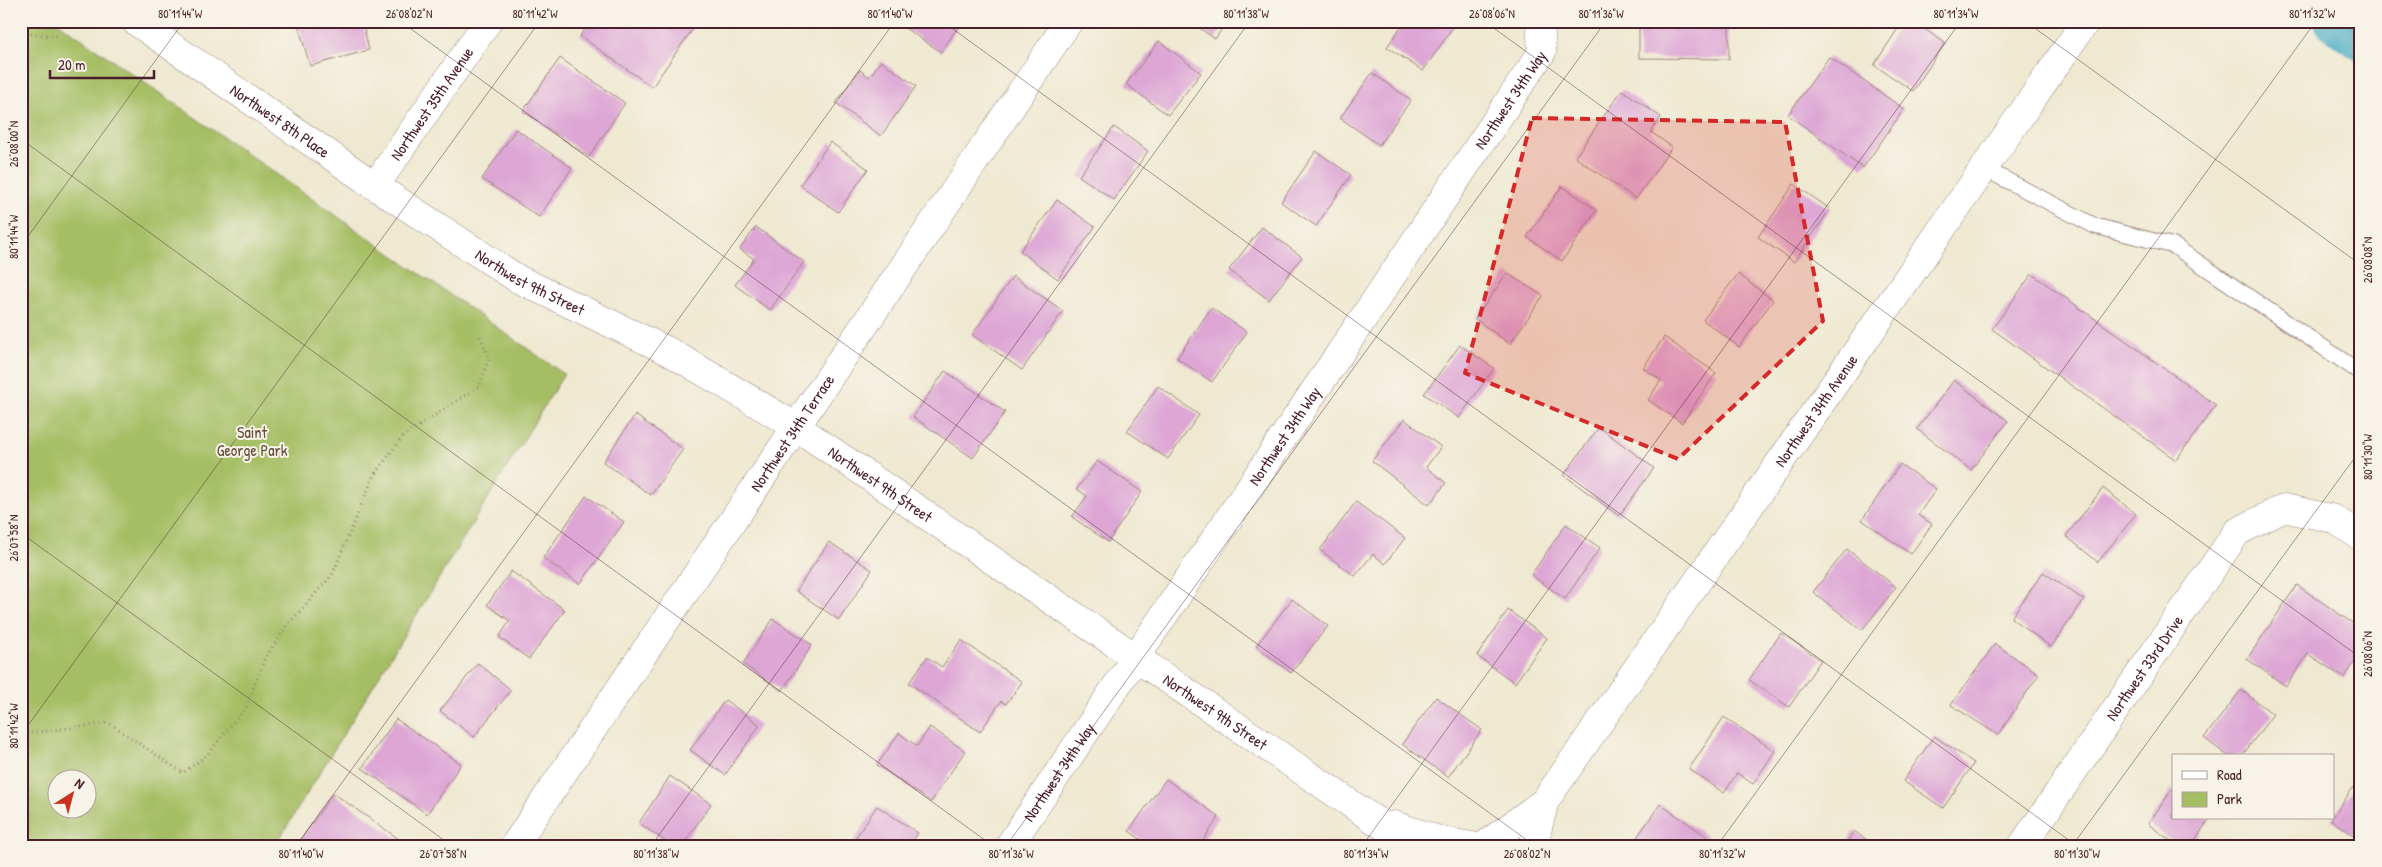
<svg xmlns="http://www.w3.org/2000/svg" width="2382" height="867" font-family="'Patrick Hand',sans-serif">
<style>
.green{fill:#a5be64;stroke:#786e48;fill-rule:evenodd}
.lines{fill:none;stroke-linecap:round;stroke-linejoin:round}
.canal{stroke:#3fa8bf;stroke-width:36}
.building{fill:#dda6d5}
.service-casing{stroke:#9c847e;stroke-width:17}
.minor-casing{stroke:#9c847e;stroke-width:29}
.tertiary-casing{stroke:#9c847e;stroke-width:29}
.path{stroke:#9c847e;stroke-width:3;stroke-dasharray:1 4;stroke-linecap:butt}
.service{stroke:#fff;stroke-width:15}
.minor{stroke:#fff;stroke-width:28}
.tertiary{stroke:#fff;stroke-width:28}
.marked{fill:#d62828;fill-opacity:0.2;stroke:#d62828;stroke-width:4;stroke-dasharray:10 6;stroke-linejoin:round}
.ticks{fill:none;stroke:#4a1f2b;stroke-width:1;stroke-opacity:0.45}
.labels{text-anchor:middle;stroke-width:4;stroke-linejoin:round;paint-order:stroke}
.street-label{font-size:16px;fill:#4a1f2b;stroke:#f7f3e8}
.park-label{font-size:16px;fill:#654f3c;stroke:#f7f3e8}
.neatline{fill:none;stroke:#4a1f2b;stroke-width:2}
.ticks-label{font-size:12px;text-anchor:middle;fill:#4a1f2b}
</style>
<rect width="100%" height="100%" fill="#f7f3e8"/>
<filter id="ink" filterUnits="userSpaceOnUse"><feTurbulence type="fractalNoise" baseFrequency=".02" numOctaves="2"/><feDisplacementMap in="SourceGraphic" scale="10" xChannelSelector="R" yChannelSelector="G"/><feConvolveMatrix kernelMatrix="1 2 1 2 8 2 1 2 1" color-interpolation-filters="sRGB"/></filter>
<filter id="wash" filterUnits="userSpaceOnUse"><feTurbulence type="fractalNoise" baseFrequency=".0096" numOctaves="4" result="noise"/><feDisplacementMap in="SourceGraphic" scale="20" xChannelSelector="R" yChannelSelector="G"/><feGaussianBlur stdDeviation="1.12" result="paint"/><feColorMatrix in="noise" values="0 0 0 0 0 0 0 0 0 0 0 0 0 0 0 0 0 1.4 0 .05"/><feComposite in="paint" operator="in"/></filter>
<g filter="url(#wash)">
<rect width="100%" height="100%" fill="#efe9d1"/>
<path class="green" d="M21 21H56L564 374 275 846H21ZM58 780H88V810H58Z"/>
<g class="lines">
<polyline class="canal" points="2331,21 2361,43"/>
</g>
<g id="blocks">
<g class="building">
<polygon points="297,21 362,21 369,50 310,66"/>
<polygon points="590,21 686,21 694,27 652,87 580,36"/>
<polygon points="905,21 962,21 941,52 902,26"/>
<polygon points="1190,21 1227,21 1215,39"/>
<polygon points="1405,21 1451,21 1455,24 1423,71 1387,47"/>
<polygon points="1639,21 1693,21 1693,25 1729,25 1729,59 1639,58"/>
<polygon points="1903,21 1913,21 1945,43 1913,91 1874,65"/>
<polygon points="1159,41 1201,73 1168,115 1126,84"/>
<polygon points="1829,57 1904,109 1863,168 1788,115"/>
<polygon points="560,58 625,103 589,157 523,111"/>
<polygon points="881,61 916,86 881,136 836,103 860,70 869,77"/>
<polygon points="1372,73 1411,100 1379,145 1340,118"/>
<polygon points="1622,90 1661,117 1651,132 1672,147 1636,199 1575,157"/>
<polygon points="1114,127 1148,151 1114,200 1079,176"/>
<polygon points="516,129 572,168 539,217 482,179"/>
<polygon points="830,142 868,169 838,212 800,185"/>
<polygon points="1316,151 1351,175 1316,226 1281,202"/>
<polygon points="1794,184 1830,209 1794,262 1758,237"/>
<polygon points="1562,186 1597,210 1562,261 1527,237"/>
<polygon points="1057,200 1095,227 1058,279 1020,251"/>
<polygon points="756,227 804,262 770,310 735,285 754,259 740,249"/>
<polygon points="1262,227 1302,257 1269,300 1229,270"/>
<polygon points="1507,273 1543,296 1510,344 1475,319"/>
<polygon points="1738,274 1773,300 1739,347 1703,320"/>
<polygon points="2032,274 2216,405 2176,460 1992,329"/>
<polygon points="1013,276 1063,311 1022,370 972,335"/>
<polygon points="1211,308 1247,332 1212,382 1177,358"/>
<polygon points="1664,337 1716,373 1682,423 1648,400 1661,380 1643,368"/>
<polygon points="1460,345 1494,368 1459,418 1424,394"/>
<polygon points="945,371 1005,412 973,458 913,417"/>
<polygon points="1954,380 2008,421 1971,470 1917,429"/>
<polygon points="1158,386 1199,415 1168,459 1127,431"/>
<polygon points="635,415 683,449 651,495 603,462"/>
<polygon points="1404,419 1441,447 1426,467 1446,483 1429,505 1372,461"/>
<polygon points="1599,427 1654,468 1619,516 1564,475"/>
<polygon points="1097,461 1142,492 1108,542 1072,517 1087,496 1077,489"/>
<polygon points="1900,464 1936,489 1918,515 1932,524 1911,554 1862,520"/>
<polygon points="2103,488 2136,514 2098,562 2066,536"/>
<polygon points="586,496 624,522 580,584 543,558"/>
<polygon points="1356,502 1405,538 1385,564 1373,554 1355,576 1320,550"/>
<polygon points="1566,524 1600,548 1565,599 1531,575"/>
<polygon points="829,542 872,570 839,620 796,591"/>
<polygon points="1847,549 1896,587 1862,630 1813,592"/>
<polygon points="511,571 565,610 529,659 499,637 510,621 487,605"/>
<polygon points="2043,572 2084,600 2051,647 2011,618"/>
<polygon points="2297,585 2361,629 2361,653 2344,678 2308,654 2286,686 2247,659"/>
<polygon points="1292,599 1328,626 1291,673 1256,646"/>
<polygon points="1508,610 1547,638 1515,683 1477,656"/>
<polygon points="773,619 812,645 782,691 743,664"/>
<polygon points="1781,633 1821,660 1789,707 1749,680"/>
<polygon points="961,640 1022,682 1006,704 1001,701 980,732 909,683 927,657 942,667"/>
<polygon points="1995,644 2039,674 1998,735 1951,705"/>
<polygon points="478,663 511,690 474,737 440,711"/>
<polygon points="2241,690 2273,714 2242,756 2228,756 2204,738"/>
<polygon points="1436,697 1482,730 1448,777 1402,744"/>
<polygon points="725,700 760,725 725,775 690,750"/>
<polygon points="1724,717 1775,751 1753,784 1737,773 1724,793 1689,769"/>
<polygon points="396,719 461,764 427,814 362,768"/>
<polygon points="930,727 965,751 931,802 877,765 899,733 917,746"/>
<polygon points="1934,736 1974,763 1943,808 1903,781"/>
<polygon points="670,776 711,804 682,846 672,846 639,823"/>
<polygon points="2361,776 2361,840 2331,820"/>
<polygon points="1166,779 1219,817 1199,846 1150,846 1129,831"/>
<polygon points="2173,788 2173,818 2210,818 2191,846 2178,846 2148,824"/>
<polygon points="333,793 409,846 299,846 297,845"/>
<polygon points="1660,804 1715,842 1712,846 1631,846"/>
<polygon points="877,806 918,833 909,846 850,846"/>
<polygon points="1854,831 1875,846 1844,846"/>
</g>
</g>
</g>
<g filter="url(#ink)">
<use href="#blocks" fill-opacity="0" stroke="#9c847e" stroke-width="1"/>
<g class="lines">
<g class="service-casing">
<polyline id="service" points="1985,169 2095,226 2174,246 2361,373"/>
</g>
<g class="minor-casing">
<g id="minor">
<path id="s1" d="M375 186 488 21"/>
<path id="s2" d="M514 846 1069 21"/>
<path id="s3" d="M1009 846 1542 52 1540 21"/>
<path id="s4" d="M2022 846 2237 532 2284 508 2334 519 2361 537"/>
</g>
</g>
<g class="tertiary-casing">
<g id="tertiary">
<path id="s5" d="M135 21 375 186 518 279 670 352 795 426 1413 846"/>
<polyline points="1394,825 1442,841 1472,846"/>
<path id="s6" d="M1488 843 1545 801 2086 21"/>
<polyline points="1533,846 1545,801"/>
</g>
</g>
<g class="path">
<polyline points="21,33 57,36"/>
<polyline points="21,734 109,723 183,773 206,756 247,706 264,660 286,627 332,575 374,475 403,436 480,386 489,357 479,333"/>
<polyline points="21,782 27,792"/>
</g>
<use href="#service" class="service"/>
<use href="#minor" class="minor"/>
<use href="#tertiary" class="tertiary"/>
</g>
</g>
<path class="marked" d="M1532 118 1785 122 1823 321 1678 459 1465 373Z"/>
<path class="ticks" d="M400 21 1535 846M942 21 2077 846M1484 21 2361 658M2025 21 2361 265M21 139 993 846M21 246 184 21M21 533 452 846M21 735 540 21M296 846 895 21M651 846 1250 21M1006 846 1606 21M1362 846 1961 21M1717 846 2316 21M2072 846 2361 449"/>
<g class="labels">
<g class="street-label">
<text dy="6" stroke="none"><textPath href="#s3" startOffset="899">Northwest 34th Way</textPath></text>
<text dy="6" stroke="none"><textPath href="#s1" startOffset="100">Northwest 35th Avenue</textPath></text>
<text dy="6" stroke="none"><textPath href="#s5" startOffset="176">Northwest 8th Place</textPath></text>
<text dy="6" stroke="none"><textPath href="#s5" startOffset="474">Northwest 9th Street</textPath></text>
<text dy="6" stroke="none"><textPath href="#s6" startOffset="546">Northwest 34th Avenue</textPath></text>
<text dy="6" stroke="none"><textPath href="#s2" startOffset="498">Northwest 34th Terrace</textPath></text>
<text dy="6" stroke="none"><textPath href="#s3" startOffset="494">Northwest 34th Way</textPath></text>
<text dy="6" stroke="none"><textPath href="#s5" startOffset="879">Northwest 9th Street</textPath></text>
<text dy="6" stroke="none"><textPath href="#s4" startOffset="216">Northwest 33rd Drive</textPath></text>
<text dy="6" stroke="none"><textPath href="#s5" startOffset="1284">Northwest 9th Street</textPath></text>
<text dy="6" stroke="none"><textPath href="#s3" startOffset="89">Northwest 34th Way</textPath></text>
</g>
<g class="park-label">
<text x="252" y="438">Saint<tspan x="252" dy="18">George Park</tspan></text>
</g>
</g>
<rect width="2382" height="867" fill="none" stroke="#f7f3e8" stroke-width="55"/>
<rect x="2172" y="754" width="162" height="65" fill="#f7f3e8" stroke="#b29e9c"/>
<rect x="2182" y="771" width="25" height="8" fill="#ffffff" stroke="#b29e9c"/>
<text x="2217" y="780" font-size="15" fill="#4a1f2b">Road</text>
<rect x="2182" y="792" width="25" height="15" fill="#a5be64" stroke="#b29e9c"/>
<text x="2217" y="804" font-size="15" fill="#4a1f2b">Park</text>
<g transform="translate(72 794) rotate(36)"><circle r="24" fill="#f7f3e8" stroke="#b29e9c"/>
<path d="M0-4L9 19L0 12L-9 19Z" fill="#c8321e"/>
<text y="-8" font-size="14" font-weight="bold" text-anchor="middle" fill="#4a1f2b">N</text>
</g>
<path d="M50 70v8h104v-8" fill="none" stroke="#4a1f2b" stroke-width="2.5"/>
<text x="58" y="70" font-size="15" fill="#4a1f2b" stroke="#f7f3e8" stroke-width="4" paint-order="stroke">20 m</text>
<rect x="28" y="28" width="2326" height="812" class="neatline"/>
<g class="ticks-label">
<text x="180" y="18">80°11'44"W</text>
<text x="409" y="18">26°08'02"N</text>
<text x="535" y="18">80°11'42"W</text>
<text x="890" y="18">80°11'40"W</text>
<text x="1246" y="18">80°11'38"W</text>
<text x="1492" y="18">26°08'06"N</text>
<text x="1601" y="18">80°11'36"W</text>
<text x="1956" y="18">80°11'34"W</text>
<text x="2312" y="18">80°11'32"W</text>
<text transform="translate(14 144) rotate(-90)" y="4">26°08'00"N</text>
<text transform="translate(14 237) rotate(-90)" y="4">80°11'44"W</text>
<text transform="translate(2368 260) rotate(-90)" y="4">26°08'08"N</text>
<text transform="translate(2368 457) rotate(-90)" y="4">80°11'30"W</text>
<text transform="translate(14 538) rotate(-90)" y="4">26°07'58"N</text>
<text transform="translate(2368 654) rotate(-90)" y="4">26°08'06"N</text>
<text transform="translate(14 726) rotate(-90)" y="4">80°11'42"W</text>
<text x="301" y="858">80°11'40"W</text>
<text x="443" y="858">26°07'58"N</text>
<text x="656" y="858">80°11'38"W</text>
<text x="1011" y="858">80°11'36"W</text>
<text x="1366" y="858">80°11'34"W</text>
<text x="1527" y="858">26°08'02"N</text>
<text x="1722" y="858">80°11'32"W</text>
<text x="2077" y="858">80°11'30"W</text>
</g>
</svg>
